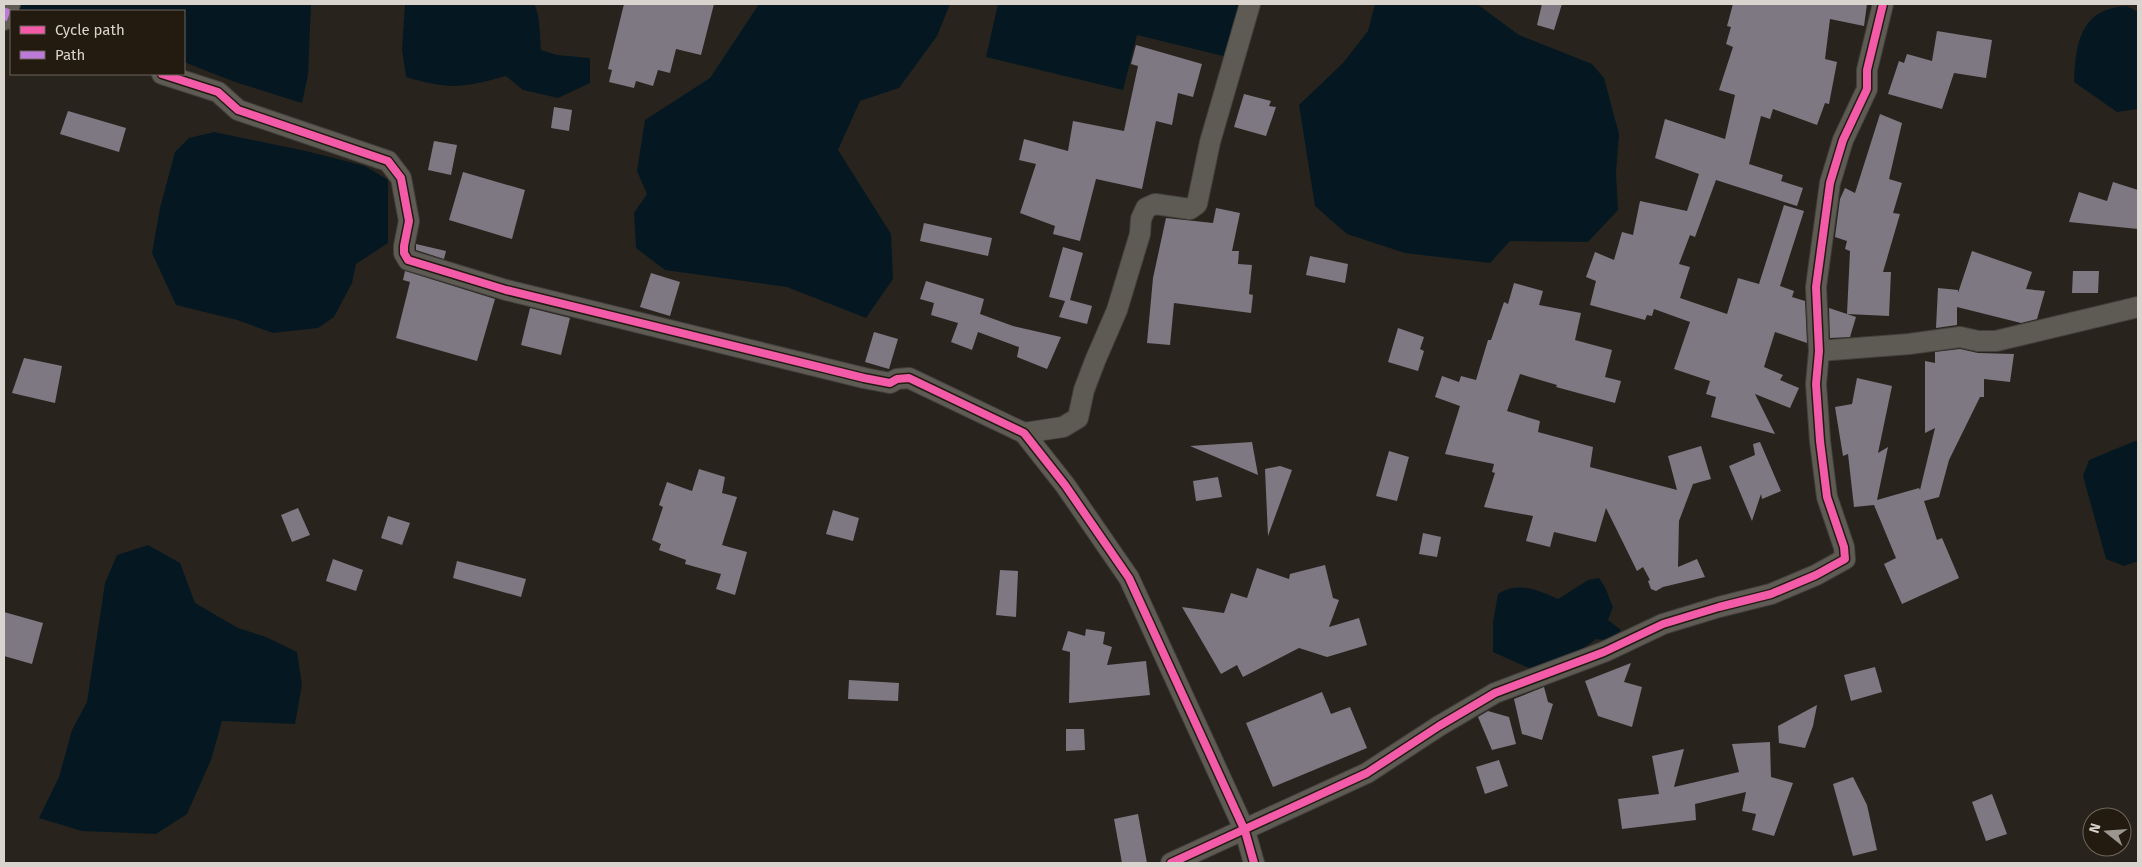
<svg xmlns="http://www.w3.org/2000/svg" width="2142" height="867" font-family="'Fira Sans',sans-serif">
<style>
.water{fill:#051822}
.building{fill:#7d7882}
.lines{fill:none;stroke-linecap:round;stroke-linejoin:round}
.street-casing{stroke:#44413c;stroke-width:22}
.street{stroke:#5e5b55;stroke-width:20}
.quiet{stroke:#bd7bd9;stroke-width:6;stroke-dasharray:12 6;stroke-linecap:butt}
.cycleway-casing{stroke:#231b10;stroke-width:11}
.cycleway{stroke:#f35aa7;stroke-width:8}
</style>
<rect width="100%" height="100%" fill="#28241d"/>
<g class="water">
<polygon points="19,4 311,4 308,75 302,103 235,82 184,62 184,11 20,11 18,9"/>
<path d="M405 4H534C540 13 540 38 541 50L557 55 590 58V83L558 98 523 90 506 76C462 88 450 90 406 77L402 49Z"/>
<polygon points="759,4 950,4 937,36 899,88 860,101 838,150 891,234 893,279 866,318 787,287 665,270 636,248 634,213 647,194 637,171 645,120 710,78"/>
<polygon points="998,4 1240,4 1227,57 1137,35 1123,90 986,57"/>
<polygon points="1375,4 1477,4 1519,35 1592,64 1604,78 1619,134 1616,173 1618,210 1588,242 1510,241 1490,263 1405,253 1347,234 1315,206 1299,105 1343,63 1368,31"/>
<path d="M2127 6 2138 12V109L2117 112 2074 82C2075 43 2081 8 2127 6Z"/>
<polygon points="214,132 306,151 365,166 388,180 388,243 356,264 352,283 334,317 318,328 273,333 237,320 176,305 152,253 160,208 175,152 189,138"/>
<polygon points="2135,441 2138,441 2138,561 2124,566 2106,559 2083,476 2089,460"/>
<polygon points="148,545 180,563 195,603 238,628 266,637 297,652 302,685 295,724 222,721 211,760 187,814 156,834 82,831 39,818 59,777 72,730 87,702 105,583 117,555"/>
<path d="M1599 578 1605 587 1613 607 1608 620 1621 630C1613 639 1607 641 1596 639L1577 653 1558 661 1529 668 1493 652V622L1498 594C1517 581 1539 590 1558 599L1588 580Z"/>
</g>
<g class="building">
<polygon points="624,4 714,4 701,55 676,49 670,73 658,70 653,86 636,81 634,88 609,82 612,70 608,69"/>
<polygon points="1542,4 1562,4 1554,30 1537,25"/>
<polygon points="1733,4 1867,4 1864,26 1830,19 1825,59 1837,62 1829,104 1825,103 1817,125 1773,109 1770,119 1761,116 1749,164 1783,175 1781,181 1803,188 1797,206 1716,180 1695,237 1690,235 1679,264 1690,267 1680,298 1727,314 1738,278 1759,284 1784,205 1804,211 1780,286 1794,291 1792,297 1805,301 1807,343 1775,332 1764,367 1783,375 1780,380 1799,388 1790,408 1755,394 1775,434 1711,417 1716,397 1706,394 1710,381 1674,369 1690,322 1654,309 1652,316 1647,315 1645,320 1590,305 1596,281 1586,277 1595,252 1614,260 1622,232 1633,235 1640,201 1687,211 1699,174 1655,158 1665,119 1725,139 1735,95 1719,90 1733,47 1726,44 1731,27 1727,26"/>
<polygon points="1937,31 1992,40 1986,78 1954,73 1942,109 1888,94 1899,61 1904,63 1907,54 1932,61"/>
<polygon points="1136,45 1202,64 1193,97 1178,93 1172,125 1156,121 1142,189 1096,179 1080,241 1053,234 1055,226 1020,213 1036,164 1019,160 1024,139 1068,151 1073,121 1124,131 1138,66 1131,64"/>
<polygon points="1244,94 1271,101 1269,106 1276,107 1266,136 1234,127"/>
<polygon points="554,107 572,110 569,131 551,128"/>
<polygon points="68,111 126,128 119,152 60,134"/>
<polygon points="1880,114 1902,123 1889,179 1902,183 1893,213 1900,214 1883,272 1891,272 1889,316 1847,314 1850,251 1845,249 1847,241 1835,237 1840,199 1845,188 1855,193"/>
<polygon points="434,141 457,145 451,175 428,170"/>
<polygon points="463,172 525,190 512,239 449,220"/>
<polygon points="2113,182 2138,190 2138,229 2069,222 2079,192 2107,201"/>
<polygon points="1216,208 1240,213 1232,251 1239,251 1238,264 1252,265 1249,294 1253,295 1251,313 1174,303 1170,345 1147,343 1153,278 1166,218 1213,223"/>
<polygon points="924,223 992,238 988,256 920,241"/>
<polygon points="416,244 446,251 444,259 416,250"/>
<polygon points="1063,247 1083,253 1070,300 1092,306 1087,324 1059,317 1065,301 1049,297"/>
<polygon points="1972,251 2032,272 2026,289 2045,291 2037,319 2021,323 1957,307 1957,325 1936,328 1938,288 1958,290 1958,293"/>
<polygon points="1310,256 1348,264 1345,283 1306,275"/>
<polygon points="405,271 495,299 477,361 396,338 410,282 403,280"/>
<polygon points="2073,271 2099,271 2098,293 2072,293"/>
<polygon points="651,273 680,282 670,316 640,307"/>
<polygon points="926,281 984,299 980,314 1013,326 1061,337 1047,369 1017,357 1019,347 978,332 972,350 951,342 958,323 931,315 934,303 920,299"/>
<polygon points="1514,283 1543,291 1539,305 1581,313 1575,340 1612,350 1605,377 1621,381 1615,403 1556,387 1557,385 1520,374 1507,411 1540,421 1538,432 1593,447 1590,467 1677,490 1668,456 1701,446 1711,479 1693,484 1679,521 1678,567 1697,559 1705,577 1663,587 1656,591 1651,589 1648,581 1650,580 1643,567 1637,571 1606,508 1596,542 1554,532 1550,547 1526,541 1533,516 1484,507 1495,473 1492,472 1494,464 1445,454 1460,406 1435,397 1442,376 1459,382 1461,376 1476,380 1488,340 1491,340 1504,302 1508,304"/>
<polygon points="530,308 570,318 561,355 521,345"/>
<polygon points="1829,308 1856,317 1850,337 1830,338"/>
<polygon points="1398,328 1424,337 1420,349 1424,351 1418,371 1388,362"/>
<polygon points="874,332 898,339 889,369 865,362"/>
<polygon points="1960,349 1978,353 2014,354 2010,382 1984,379 1984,397 1980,397 1949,460 1939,497 1924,501 1937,540 1942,538 1959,578 1902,604 1884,564 1896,558 1874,505 1854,507 1848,454 1843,456 1835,407 1852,404 1857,378 1892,386 1878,453 1888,447 1877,500 1919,488 1920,490 1935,428 1925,433 1925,361 1935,363 1935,352"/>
<polygon points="24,358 62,366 55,403 12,393"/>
<polygon points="1252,442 1258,475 1190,446"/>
<polygon points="1760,442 1781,491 1762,499 1761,494 1752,521 1729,466 1755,455 1753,444"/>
<polygon points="1389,451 1409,457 1397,501 1376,496"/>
<polygon points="1280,466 1292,470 1268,536 1265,469"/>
<polygon points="699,469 725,477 722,493 737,497 722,545 747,552 735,595 716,589 721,574 685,564 686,560 659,550 661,544 652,540 663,507 659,505 667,482 692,491"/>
<polygon points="1218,477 1222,497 1196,501 1193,481"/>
<polygon points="298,508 310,535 292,542 281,515"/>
<polygon points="833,510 859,518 853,541 826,534"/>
<polygon points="388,516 410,523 402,545 381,538"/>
<polygon points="1423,533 1441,537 1437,557 1419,554"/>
<polygon points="333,559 363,570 356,591 326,581"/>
<polygon points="457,561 526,579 521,597 453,578"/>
<polygon points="1325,565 1333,598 1339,600 1329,627 1359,618 1367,645 1327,657 1299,648 1243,677 1237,665 1221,674 1182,607 1224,613 1231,593 1247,598 1257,568 1289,579 1290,574"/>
<polygon points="1000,570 1018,571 1016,617 996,615"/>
<polygon points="4,612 43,623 32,664 4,656"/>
<polygon points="1086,629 1105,632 1103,644 1112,647 1107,665 1146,661 1150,695 1069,703 1070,652 1062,650 1068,631 1085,636"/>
<polygon points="1631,663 1624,682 1642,687 1632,727 1598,716 1585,681"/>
<polygon points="1875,667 1882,692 1851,701 1844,675"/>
<polygon points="849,680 899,683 898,701 848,699"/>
<polygon points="1544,687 1548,702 1553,704 1542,740 1522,734 1514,699"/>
<polygon points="1322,692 1331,714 1350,707 1367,748 1273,787 1246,723"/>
<polygon points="1817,705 1813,726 1805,748 1779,743 1778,726"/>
<polygon points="1488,711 1509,717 1516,744 1492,750 1478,717"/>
<polygon points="1066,729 1084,729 1085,750 1066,751"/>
<polygon points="1770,742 1771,777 1793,783 1774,836 1752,830 1756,814 1742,811 1746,792 1695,804 1696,820 1622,829 1618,799 1659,794 1652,756 1684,749 1674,787 1739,772 1732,744"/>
<polygon points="1499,760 1508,786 1485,794 1476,767"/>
<polygon points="1853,777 1867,805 1877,850 1853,856 1833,784"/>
<polygon points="1992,794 2007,834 1986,841 1972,802"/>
<polygon points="1138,814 1147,863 1122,863 1114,819"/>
</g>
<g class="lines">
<g class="street-casing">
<g id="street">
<polyline points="4,20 10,4"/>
<polyline points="162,74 218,92 238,110 388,161 401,178 409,221 404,246 404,253 408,260 506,290 864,378 890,383 897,379 909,378 1024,433 1065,485 1129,578 1245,831 1254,863"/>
<polyline points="1819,351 1909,344 1960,337 1978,341 1996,341 2138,307"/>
<polyline points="1024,433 1063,427 1078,418 1084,390 1095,361 1117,310 1140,234 1141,219 1146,208 1155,204 1190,209 1197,204 1210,142 1250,4"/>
<polyline points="1171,863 1367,773 1439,726 1495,693 1604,652 1663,624 1719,607 1771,594 1816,575 1845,559 1844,547 1827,497 1820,441 1816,384 1819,351 1816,287 1830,183 1843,140 1867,89 1867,70 1883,4"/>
</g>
</g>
<use href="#street" class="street"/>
<polyline class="quiet" points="4,20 10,4"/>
<g class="cycleway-casing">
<g id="cycleway">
<polyline points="162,74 218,92 238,110 388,161 401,178 409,221 404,246 404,253 408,260 506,290 864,378 890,383 897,379 909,378 1024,433 1065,485 1129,578 1245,831 1254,863"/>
<polyline points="1171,863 1367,773 1439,726 1495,693 1604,652 1663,624 1719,607 1771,594 1816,575 1845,559 1844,547 1827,497 1820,441 1816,384 1819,351 1816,287 1830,183 1843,140 1867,89 1867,70 1883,4"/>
</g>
</g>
<use href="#cycleway" class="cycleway"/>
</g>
<rect width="2142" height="867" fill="none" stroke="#d9d4cd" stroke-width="10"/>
<rect x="10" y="10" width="175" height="65" fill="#231b10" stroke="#6c655c"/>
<rect x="20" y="26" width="25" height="8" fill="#f35aa7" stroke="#6c655c"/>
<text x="55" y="35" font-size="15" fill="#d9d4cd">Cycle path</text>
<rect x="20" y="51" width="25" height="8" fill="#bd7bd9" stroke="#6c655c"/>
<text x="55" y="60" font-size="15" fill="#d9d4cd">Path</text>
<g transform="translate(2107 832) rotate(287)"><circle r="24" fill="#231b10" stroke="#6c655c"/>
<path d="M0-4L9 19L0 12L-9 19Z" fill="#9b968f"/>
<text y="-8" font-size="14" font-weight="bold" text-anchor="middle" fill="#d9d4cd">N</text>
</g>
</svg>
